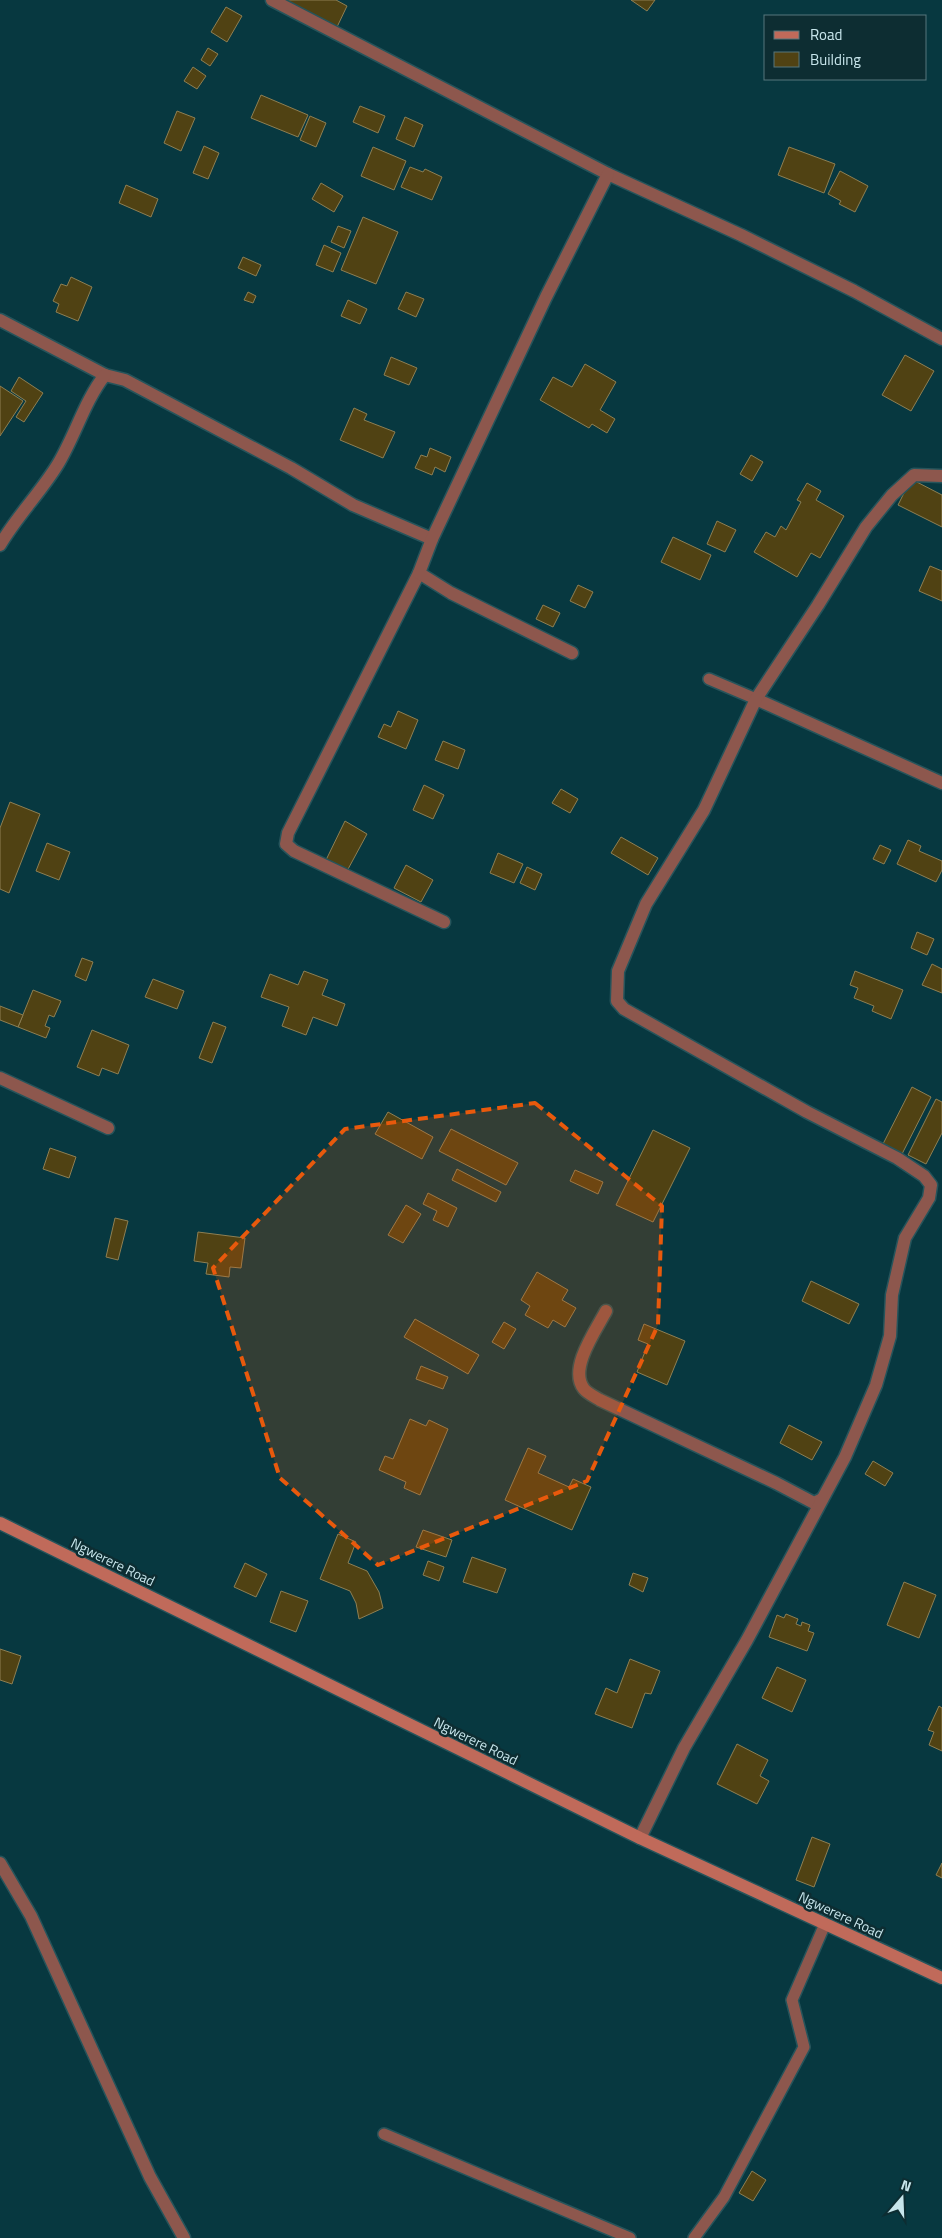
<svg xmlns="http://www.w3.org/2000/svg" width="942" height="2238" font-family="'Titillium Web',sans-serif">
<style>
.building{fill:#504213;stroke:#8d7f53}
.lines{fill:none;stroke-linecap:round;stroke-linejoin:round}
.lane-casing{stroke:#26545b;stroke-width:14}
.street-casing{stroke:#26545b;stroke-width:15}
.secondary-casing{stroke:#26545b;stroke-width:15}
.lane{stroke:#8d574d;stroke-width:11}
.street{stroke:#8d574d;stroke-width:12}
.secondary{stroke:#c06a5a;stroke-width:12}
.marked{fill:#e8590c;fill-opacity:0.2;stroke:#e8590c;stroke-width:4;stroke-dasharray:10 6;stroke-linejoin:round}
.labels{text-anchor:middle;stroke-width:5;stroke-linejoin:round;paint-order:stroke}
.street-label{font-size:14px;fill:#c7e5eb;stroke:#0d2d32}
</style>
<rect width="100%" height="100%" fill="#073840"/>
<g class="building">
<polygon points="282,0 336,0 347,6 337,27"/>
<polygon points="631,0 655,0 647,11"/>
<polygon points="226,7 242,16 227,42 211,32"/>
<polygon points="208,48 218,54 210,66 201,60"/>
<polygon points="193,67 206,76 197,89 184,81"/>
<polygon points="261,95 308,115 298,137 251,118"/>
<polygon points="360,106 385,116 378,133 353,122"/>
<polygon points="177,111 195,118 181,151 164,143"/>
<polygon points="310,116 326,123 316,147 300,140"/>
<polygon points="405,117 423,125 414,147 396,139"/>
<polygon points="204,146 219,153 208,179 193,173"/>
<polygon points="373,147 406,161 394,190 361,176"/>
<polygon points="789,147 835,164 824,193 778,175"/>
<polygon points="410,167 423,172 425,169 442,177 432,200 401,187"/>
<polygon points="840,171 868,186 855,212 839,204 841,201 828,194"/>
<polygon points="321,183 343,196 334,212 312,199"/>
<polygon points="126,185 158,199 151,217 119,203"/>
<polygon points="363,217 398,232 376,284 341,270"/>
<polygon points="338,226 351,231 344,248 331,242"/>
<polygon points="324,245 341,253 333,272 316,265"/>
<polygon points="243,257 261,265 256,276 238,268"/>
<polygon points="71,277 92,287 78,321 56,312 59,304 53,301 61,284 67,286"/>
<polygon points="248,292 256,296 253,303 244,300"/>
<polygon points="406,292 424,299 416,317 398,309"/>
<polygon points="348,300 367,309 360,324 341,316"/>
<polygon points="905,355 934,371 911,411 882,395"/>
<polygon points="391,357 417,368 409,385 384,375"/>
<polygon points="585,364 616,382 600,410 615,419 607,433 592,424 589,428 540,400 553,377 572,387"/>
<polygon points="19,377 43,393 24,422 16,417 26,401 11,391"/>
<polygon points="0,386 23,401 0,436"/>
<polygon points="354,408 367,414 364,420 395,432 383,458 340,440"/>
<polygon points="430,448 451,457 445,472 435,467 432,475 415,468 421,455 427,457"/>
<polygon points="751,455 763,462 752,481 740,474"/>
<polygon points="911,479 942,495 942,527 898,505"/>
<polygon points="807,483 821,491 816,500 844,516 820,558 811,553 797,577 754,552 766,532 775,537 781,526 786,530 801,502 797,500"/>
<polygon points="717,521 736,530 725,552 707,544"/>
<polygon points="673,537 711,555 700,580 661,562"/>
<polygon points="930,566 942,571 942,601 919,591"/>
<polygon points="578,585 593,592 585,608 570,601"/>
<polygon points="543,605 560,613 553,627 536,619"/>
<polygon points="398,711 418,720 406,749 378,737 384,724 391,727"/>
<polygon points="443,741 465,750 458,769 435,760"/>
<polygon points="424,785 444,795 433,819 413,810"/>
<polygon points="561,789 578,799 570,813 552,803"/>
<polygon points="10,802 40,814 9,893 0,889 0,828"/>
<polygon points="345,821 367,834 347,871 326,860"/>
<polygon points="621,837 658,858 648,875 611,853"/>
<polygon points="908,840 921,846 919,851 942,861 942,870 936,882 897,864"/>
<polygon points="47,843 70,852 59,880 36,871"/>
<polygon points="880,845 891,850 884,864 873,859"/>
<polygon points="498,853 523,864 514,883 490,873"/>
<polygon points="406,865 433,880 421,902 394,888"/>
<polygon points="527,867 542,874 535,890 520,883"/>
<polygon points="917,932 934,939 927,955 911,948"/>
<polygon points="82,958 93,962 86,981 75,976"/>
<polygon points="932,964 942,969 942,993 922,985"/>
<polygon points="304,971 328,980 322,995 345,1004 337,1026 313,1017 306,1035 282,1026 289,1007 261,997 270,974 298,985"/>
<polygon points="855,971 903,990 891,1019 872,1011 874,1006 854,998 858,988 850,985"/>
<polygon points="153,979 184,991 177,1009 145,997"/>
<polygon points="33,990 61,1001 54,1017 49,1015 45,1026 50,1028 46,1038 18,1027"/>
<polygon points="0,1006 23,1015 18,1027 0,1020"/>
<polygon points="213,1022 226,1027 212,1063 199,1058"/>
<polygon points="92,1030 129,1045 118,1074 102,1068 99,1076 77,1067"/>
<polygon points="912,1087 931,1097 902,1154 883,1144"/>
<polygon points="936,1099 942,1102 942,1133 926,1164 908,1155"/>
<polygon points="388,1112 433,1137 422,1159 375,1134"/>
<polygon points="451,1129 518,1163 506,1185 439,1151"/>
<polygon points="653,1130 690,1148 653,1222 616,1205"/>
<polygon points="50,1148 76,1157 69,1178 43,1169"/>
<polygon points="457,1169 501,1192 496,1202 452,1180"/>
<polygon points="575,1170 603,1182 598,1194 570,1181"/>
<polygon points="428,1193 457,1208 448,1227 433,1220 437,1211 423,1204"/>
<polygon points="406,1205 421,1214 403,1243 388,1235"/>
<polygon points="115,1218 128,1221 118,1260 106,1257"/>
<polygon points="198,1232 245,1238 241,1268 230,1267 229,1277 206,1274 208,1263 194,1261"/>
<polygon points="537,1272 568,1290 562,1300 576,1308 565,1327 553,1320 548,1328 525,1315 530,1306 521,1300"/>
<polygon points="811,1281 859,1304 849,1324 802,1301"/>
<polygon points="415,1319 479,1355 468,1374 404,1337"/>
<polygon points="504,1322 516,1329 504,1349 492,1342"/>
<polygon points="644,1324 685,1341 667,1385 637,1372 648,1344 638,1340"/>
<polygon points="421,1366 448,1377 443,1389 416,1379"/>
<polygon points="410,1419 426,1426 429,1420 448,1429 420,1495 404,1488 406,1482 379,1470 385,1456 393,1459"/>
<polygon points="789,1425 822,1442 812,1460 780,1443"/>
<polygon points="528,1448 546,1456 538,1473 569,1487 573,1479 591,1487 572,1530 505,1500"/>
<polygon points="873,1461 893,1473 885,1486 865,1474"/>
<polygon points="423,1530 452,1540 446,1557 416,1547"/>
<polygon points="338,1534 356,1542 348,1563 367,1571 379,1592 383,1608 359,1619 356,1603 350,1591 320,1579"/>
<polygon points="472,1557 506,1569 497,1593 463,1582"/>
<polygon points="428,1561 444,1567 439,1581 423,1575"/>
<polygon points="245,1563 267,1574 256,1597 234,1587"/>
<polygon points="633,1573 648,1578 643,1592 629,1585"/>
<polygon points="904,1582 936,1595 919,1638 887,1625"/>
<polygon points="281,1591 308,1601 296,1632 270,1622"/>
<polygon points="786,1614 798,1619 796,1624 801,1626 802,1622 810,1625 808,1631 814,1633 807,1651 769,1637 777,1615 784,1618"/>
<polygon points="0,1649 21,1656 12,1684 0,1680"/>
<polygon points="630,1659 660,1671 651,1694 645,1693 632,1728 595,1714 606,1688 617,1693"/>
<polygon points="777,1667 806,1680 792,1712 762,1698"/>
<polygon points="939,1706 942,1708 942,1751 929,1745 934,1732 928,1730"/>
<polygon points="737,1744 768,1760 760,1776 769,1781 757,1804 717,1784"/>
<polygon points="812,1837 830,1844 814,1887 796,1880"/>
<polygon points="942,1863 942,1878 936,1875"/>
<polygon points="752,2171 766,2180 753,2201 739,2193"/>
</g>
<g class="lines">
<g class="lane-casing">
<g id="lane">
<polyline points="709,679 756,699"/>
<polyline points="384,2134 630,2238"/>
<polyline points="694,2238 724,2197 804,2047 792,2000 825,1924"/>
</g>
</g>
<g class="street-casing">
<g id="street">
<polyline points="272,0 608,174 741,235 854,291 942,339"/>
<polyline points="0,320 105,375 125,380 291,468 353,505 432,539"/>
<path d="M0 545C17 516 41 492 58 464 75 436 85 400 105 375"/>
<polyline points="419,573 288,833 286,844 294,851 444,922"/>
<polyline points="572,653 451,593 419,573 432,539 546,297 608,174"/>
<polyline points="756,699 942,783"/>
<polyline points="0,1078 108,1128"/>
<path d="M606 1311C596 1330 568 1369 584 1389 587 1393 595 1397 600 1400L776 1483 814 1503 822 1499"/>
<polyline points="640,1838 684,1748 747,1640 845,1457 876,1385 890,1336 892,1295 905,1238 929,1198 931,1185 924,1176 897,1158 807,1112 624,1009 617,1001 618,971 646,904 704,810 756,699 818,605 866,527 892,495 914,475 942,476"/>
<polyline points="0,1863 31,1916 150,2177 184,2238"/>
</g>
</g>
<g class="secondary-casing">
<polyline id="secondary" points="0,1523 640,1838 942,1978"/>
</g>
<use href="#lane" class="lane"/>
<use href="#street" class="street"/>
<use href="#secondary" class="secondary"/>
</g>
<path class="marked" d="M535 1103 662 1206 658 1325 587 1481 378 1565 280 1478 213 1268 345 1129Z"/>
<g class="labels">
<g class="street-label">
<text transform="translate(113 1562) rotate(26)" y="5">Ngwerere Road</text>
<text transform="translate(476 1741) rotate(26)" y="5">Ngwerere Road</text>
<text transform="translate(841 1915) rotate(25)" y="5">Ngwerere Road</text>
</g>
</g>
<rect x="764" y="15" width="162" height="65" fill="#0d2d32" stroke="#57777c"/>
<rect x="774" y="31" width="25" height="8" fill="#c06a5a" stroke="#57777c"/>
<text x="810" y="40" font-size="15" fill="#c7e5eb">Road</text>
<rect x="774" y="52" width="25" height="15" fill="#504213" stroke="#57777c"/>
<text x="810" y="65" font-size="15" fill="#c7e5eb">Building</text>
<g transform="translate(902 2198) rotate(19)" stroke="#0d2d32" stroke-width="4" paint-order="stroke">
<path d="M0-4L9 19L0 12L-9 19Z" fill="#c7e5eb"/>
<text y="-8" font-size="14" font-weight="bold" text-anchor="middle" fill="#c7e5eb">N</text>
</g>
</svg>
